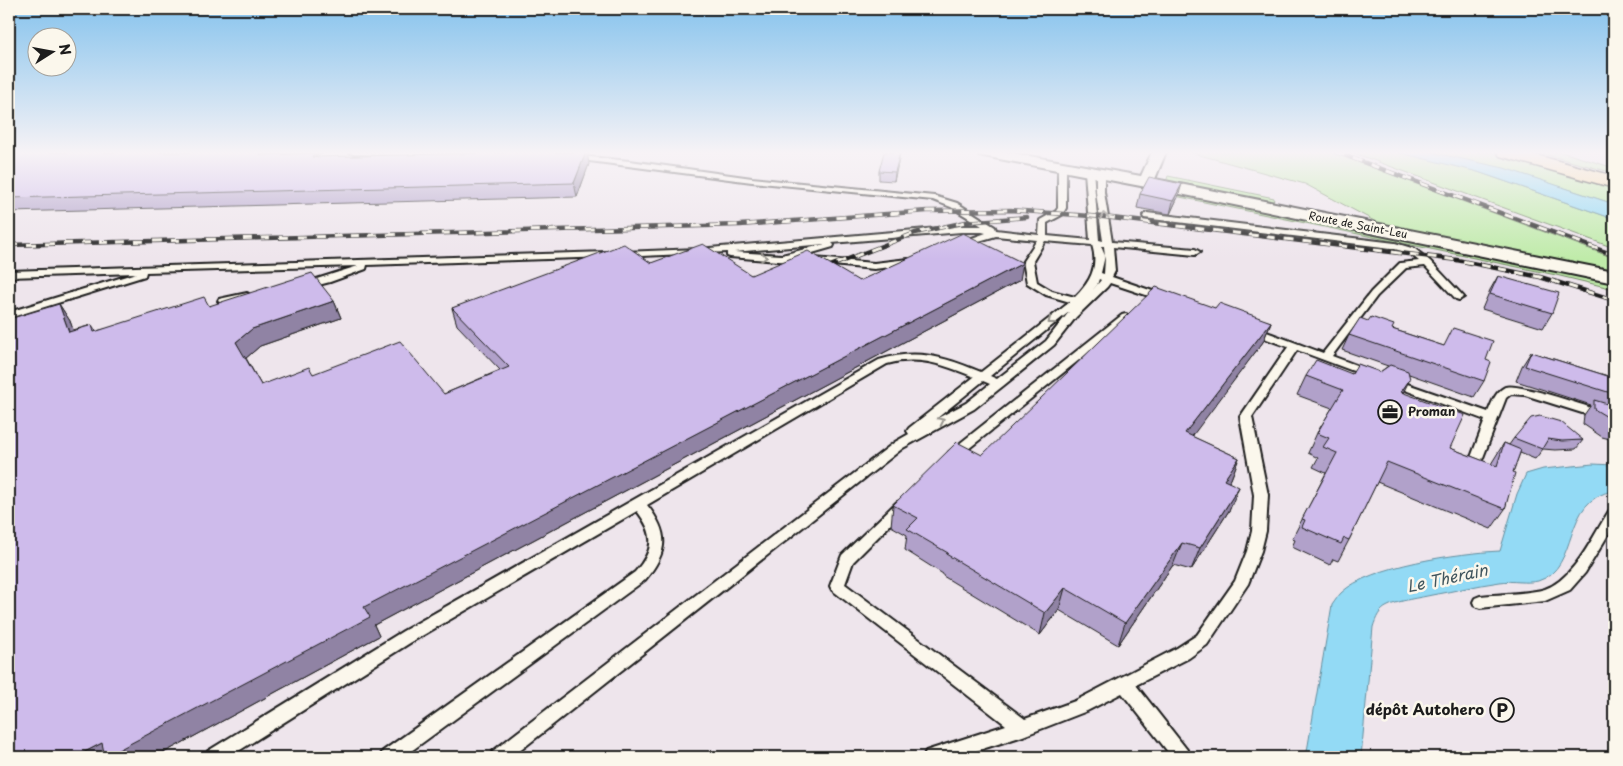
<svg xmlns="http://www.w3.org/2000/svg" width="1623" height="766" font-family="'Playpen Sans',sans-serif">
<style>
.green{fill:#bfeba9;stroke:#6e8462}
.water{fill:#93daf5;stroke:#638e9e}
.lines{fill:none;stroke-linecap:round;stroke-linejoin:round}
.lane-casing{stroke:#1c1c1c;stroke-width:4}
.street-casing{stroke:#1c1c1c;stroke-width:4}
.primary-casing{stroke:#1c1c1c;stroke-width:3}
.lane{fill:#fbf7ec;fill-rule:evenodd}
.street{fill:#fbf7ec;fill-rule:evenodd}
.primary{fill:#f9deab;fill-rule:evenodd}
.rail-casing{stroke:#1c1c1c;stroke-width:4.5}
.rail{stroke:#fbf7ec;stroke-width:3;stroke-dasharray:9;stroke-linecap:butt}
.wall{fill:#b1a1ca;stroke:#1c1c1c}
.shaded-wall{fill:#9083a4;stroke:#1c1c1c}
.building{fill:#cebbeb;stroke:#1c1c1c}
.oneway{stroke:#97948e}
.labels{text-anchor:middle;stroke-width:5;stroke-linejoin:round;paint-order:stroke}
.far-street-label{font-size:11px;fill:#1c1c1c;stroke:#fbf7ec}
.poi-label{font-size:12px;font-weight:bold;fill:#1c1c1c;stroke:#fbf7ec;text-anchor:start}
.near-poi-label{font-size:15px;font-weight:bold;fill:#1c1c1c;stroke:#fbf7ec;text-anchor:end}
.near-water-label{font-size:16px;font-style:italic;fill:#40555d;stroke:#fbf7ec}
</style>
<rect width="100%" height="100%" fill="#eee5ec"/>
<filter id="ink" filterUnits="userSpaceOnUse"><feTurbulence type="fractalNoise" baseFrequency=".02" numOctaves="2"/><feDisplacementMap in="SourceGraphic" scale="10" xChannelSelector="R" yChannelSelector="G"/><feConvolveMatrix kernelMatrix="1 2 1 2 8 2 1 2 1" color-interpolation-filters="sRGB"/></filter>
<g filter="url(#ink)">
<g class="green">
<polygon points="1189,152 1331,152 1614,258 1614,273 1380,224 1305,184"/>
<polygon points="1351,152 1397,152 1447,163 1478,172 1614,219 1614,248"/>
<polygon points="1430,152 1491,152 1614,186 1614,204 1521,174"/>
<polygon points="1536,152 1562,152 1614,168 1614,173"/>
<polygon points="1168,176 1274,198 1273,203 1166,182"/>
<polygon points="1149,185 1560,269 1614,282 1614,289 1556,275 1146,190"/>
</g>
<g class="water">
<polygon points="1397,152 1430,152 1504,168 1614,204 1614,219 1478,172"/>
<path d="M1593 464 1614 465V491C1560 499 1581 568 1538 581 1525 584 1513 580 1500 582 1477 585 1455 591 1432 595 1419 598 1400 600 1388 606 1379 610 1376 618 1373 627L1361 757H1306L1332 605C1335 601 1338 596 1341 593 1370 565 1460 553 1500 551L1517 494 1526 474 1543 469Z"/>
</g>
<g class="lines">
<g class="lane-casing">
<g id="lane">
<polygon points="309,152 323,152 294,159 290,157"/>
<polygon points="349,152 444,152 452,154 448,156 353,154"/>
<polygon points="9,154 20,154 24,156 20,158 9,158"/>
<path d="M571 155 630 161 752 178 934 196 957 203 995 227 996 230 1039 235 1040 220 1056 211 1058 208V166L1062 164 1066 166V208L1062 215 1047 223V236L1090 240 1085 171 1089 169 1093 171 1099 240 1103 241 1096 192V173L1100 171 1104 173V192L1112 242 1195 249 1200 252 1195 255 1113 247 1115 271 1112 277 1167 296 1169 298 1167 300H1161L1110 283 1107 287 1076 317 1054 345 1003 386 974 409 903 448 512 757H490L493 751 895 442 909 434 907 431 909 428 974 377C945 365 918 355 887 364L647 505C670 534 668 552 645 580L403 757H380L383 751 635 572C654 550 656 535 637 511L413 641 229 757H205L208 751 403 631 879 360C917 348 945 357 981 372L1070 302 1046 295 1027 283 1023 261 1037 240 996 236 962 246 958 243 986 233 982 232H961L832 243 834 245 833 247 795 258 794 261 791 262 730 257 727 256V252L620 257 618 255 623 252 698 249 961 226H982L951 207 933 200 752 182 574 159 570 157ZM1045 241 1092 245C1099 267 1090 282 1075 297L1052 291 1037 282 1033 261ZM825 244 782 255 734 252ZM1101 246H1104L1105 258 1104 274 1101 273 1105 256ZM1099 279 1101 280 1091 292 1097 285ZM1069 312 1046 341 997 379 990 376ZM983 381 990 384 966 403 936 419Z"/>
<polygon points="1147,213 1395,243 1415,249 1430,261 1464,297 1459,300 1456,299 1425,266 1406,268 1377,296 1332,356 1372,371 1374,373 1372,375 1364,375 1297,350 1252,417 1268,495 1266,531 1261,551 1248,584 1207,645 1189,658 1136,685 1188,751 1191,757 1172,757 1122,693 1087,711 1023,736 957,757 923,757 926,751 932,749 1006,725 832,590 830,586 842,555 897,502 902,500 907,502 909,505 907,508 853,562 845,584 1025,719 1075,701 1177,648 1197,635 1235,581 1247,551 1252,531 1254,495 1240,417 1288,347 1248,332 1247,330 1248,328 1256,328 1323,353 1371,292 1400,263 1419,261 1409,253 1391,248 1144,218 1143,216"/>
<polygon points="607,252 612,255 610,257 367,265 366,269 330,282 307,288 302,285 304,283 358,266 146,272 145,276 9,318 9,312 136,273 9,277 9,271"/>
<polygon points="814,258 874,263 908,259 913,262 908,265 874,269 811,263 809,261"/>
<polygon points="247,293 252,296 250,298 223,304 218,301 219,299"/>
<polygon points="1126,314 1131,317 1130,319 957,458 949,458 947,455 949,452 1122,315"/>
<path d="M1393 379 1488 412C1492 403 1495 392 1505 387 1518 382 1597 410 1614 415V423L1525 395 1511 394 1506 398 1482 460 1480 463H1472L1470 460 1485 420 1389 384 1387 382Z"/>
<path d="M1614 509V525L1585 573 1570 590 1545 601 1480 608 1475 606 1473 602 1475 598 1480 596C1498 594 1528 594 1545 589 1574 579 1593 536 1609 511Z"/>
</g>
</g>
<g class="street-casing">
<polygon id="street" points="977,152 1007,152 1141,176 1152,152 1166,152 1155,179 1614,271 1614,283 1146,187 984,156 979,155"/>
</g>
<g class="primary-casing">
<polygon id="primary" points="1497,152 1525,152 1614,176 1614,188 1500,156"/>
</g>
<use href="#lane" class="lane"/>
<use href="#street" class="street"/>
<use href="#primary" class="primary"/>
<g class="rail-casing">
<g id="rail">
<polyline points="1336,152 1614,255"/>
<polyline points="9,245 740,225 927,211 1010,210 1104,217 1457,260 1540,277 1614,300"/>
<polyline points="820,270 915,233 966,222 1027,217"/>
</g>
</g>
<use href="#rail" class="rail"/>
</g>
<g class="wall">
<polygon points="315,153 316,157 589,164 577,197 9,212 9,158"/>
<polygon points="899,159 894,181 879,180 879,171"/>
<polygon points="1140,194 1178,197 1170,214 1137,208"/>
<polygon points="651,263 751,275 859,281 1020,280 374,625 379,636 156,757 9,757 59,304 70,321 73,330 92,325 96,331 209,306 334,301 341,318 260,346 246,358 261,385 313,374 444,394 500,370 457,325 452,308"/>
<polygon points="1498,276 1552,313 1543,328 1482,309 1490,290"/>
<polygon points="1215,308 1271,322 1263,342 1191,436 1239,458 1231,479 1228,483 1230,509 1191,570 1173,565 1118,645 1059,610 1040,635 943,576 943,574 905,550 907,535 891,526 893,505 982,455"/>
<polygon points="1392,329 1486,360 1484,381 1474,397 1409,374 1403,393 1450,448 1491,464 1504,443 1509,445 1514,438 1583,440 1576,449 1555,450 1543,449 1535,459 1520,453 1513,472 1505,509 1491,529 1377,482 1349,540 1338,561 1333,559 1330,565 1292,547 1295,540 1292,539 1326,473 1313,467 1318,458 1308,453 1317,433 1332,408 1297,395 1306,376 1380,372 1388,366 1342,350 1349,335"/>
<polygon points="1531,352 1614,378 1614,440 1602,437 1583,424 1584,415 1591,405 1516,381 1522,366"/>
</g>
<g class="shaded-wall">
<polygon points="257,152 286,152 284,154 268,156 271,164"/>
<polygon points="586,152 587,152 589,164 577,197 574,183"/>
<polygon points="900,152 899,159 894,181 895,172"/>
<polygon points="1182,184 1178,197 1170,214 1173,201"/>
<polygon points="1023,263 1020,280 374,625 379,636 156,757 75,757"/>
<polygon points="334,301 341,318 260,346 245,359 236,342 252,329"/>
<polygon points="59,304 70,321 80,349 69,332"/>
<polygon points="1271,322 1263,342 1178,455 1185,433"/>
<polygon points="1410,379 1400,399 1401,392"/>
<polygon points="1239,458 1231,479 1215,502 1224,480"/>
<polygon points="1239,487 1230,509 1191,570 1200,548"/>
<polygon points="1182,543 1173,565 1118,645 1125,623"/>
<polygon points="1065,588 1059,610 1040,635 1045,613"/>
</g>
<g class="building">
<polygon points="21,152 264,152 260,155 315,153 312,157 531,152 586,152 574,183 9,198 9,158"/>
<polygon points="884,152 900,152 895,172 879,171"/>
<polygon points="1149,177 1182,184 1173,201 1140,194"/>
<polygon points="963,233 1023,263 364,607 370,617 105,757 102,743 75,757 9,757 9,319 59,304 69,332 92,325 94,332 204,297 209,306 312,273 334,301 252,329 236,342 261,385 309,367 313,374 400,341 444,394 509,367 452,308 624,244 651,263 703,244 751,275 808,251 859,281"/>
<polygon points="1498,276 1559,293 1552,313 1490,294"/>
<polygon points="1156,287 1215,308 1219,303 1271,322 1185,433 1239,458 1224,480 1239,487 1200,548 1182,543 1125,623 1065,588 1045,613 946,554 948,553 907,529 918,518 893,505 957,442 982,455"/>
<polygon points="1371,317 1394,325 1392,329 1444,346 1453,328 1493,341 1486,360 1491,362 1484,381 1349,335 1360,318 1368,321"/>
<polygon points="1531,352 1614,378 1614,394 1525,366"/>
<polygon points="1316,360 1352,374 1358,364 1380,372 1390,365 1408,371 1410,379 1401,392 1465,415 1450,448 1497,466 1504,443 1521,450 1513,472 1515,473 1505,509 1387,462 1349,540 1344,538 1341,544 1302,527 1305,520 1302,519 1337,453 1323,447 1329,438 1317,433 1343,390 1306,376"/>
<polygon points="1594,400 1614,406 1614,421 1594,409"/>
<polygon points="1540,416 1561,422 1583,440 1562,441 1548,439 1542,449 1514,438 1531,418"/>
</g>
<defs><path id="oneway-chevron" d="M-2-3.5L2.5 0L-2 3.5" fill="none" stroke-width="1.6" stroke-linecap="round" stroke-linejoin="round" transform="scale(1.25)"/></defs>
<g class="oneway">
<use href="#oneway-chevron" transform="translate(1104 216) rotate(-100)"/>
<use href="#oneway-chevron" transform="translate(764 257) rotate(5)"/>
<use href="#oneway-chevron" transform="translate(1051 321) rotate(142)"/>
<use href="#oneway-chevron" transform="translate(941 421) rotate(-26)"/>
</g>
</g>
<linearGradient id="sky" x2="0" y2="1"><stop stop-color="#86c3ed"/><stop offset="0.59" stop-color="#f7f3f6"/><stop offset="1" stop-color="#f7f3f6" stop-opacity="0"/></linearGradient>
<rect width="1623" height="259" fill="url(#sky)"/>
<defs>
<g id="office-ring" transform="scale(1.25)"><circle r="9.5" fill="#fbf7ec" stroke="#1c1c1c" stroke-width="1.5"/><path d="M-6-3h4V-5.5h4V-3h4V5H-6ZM-1-4.5V-3h2v-1.5ZM-6 0V1H6V0Z" fill="#1c1c1c"/></g>
<g id="parking-ring" transform="scale(1.25)"><circle r="9.5" fill="#fbf7ec" stroke="#1c1c1c" stroke-width="1.5"/><path d="M-3.5-5.5H1a3.5 3.5 0 0 1 0 7H-1V5.5H-3.5ZM-1-3.4V-.6H.8a1.4 1.4 0 0 0 0-2.8Z" fill="#1c1c1c"/></g>
</defs>
<g fill-rule="evenodd">
<use href="#office-ring" x="1390" y="412"/>
<use href="#parking-ring" x="1502" y="710"/>
</g>
<g class="labels">
<g class="far-street-label">
<text transform="translate(1358 225) rotate(11)" y="4">Route de Saint-Leu</text>
</g>
<g class="poi-label">
<text x="1408" y="416">Proman</text>
</g>
<g class="near-poi-label">
<text x="1484" y="715">dépôt Autohero</text>
</g>
<g class="near-water-label">
<text transform="translate(1447 578) rotate(-12)" y="6">Le Thérain</text>
</g>
</g>
<rect width="1623" height="766" fill="none" stroke="#fbf7ec" stroke-width="30"/>
<rect x="15" y="15" width="1593" height="736" fill="none" stroke="#1c1c1c" stroke-width="2" filter="url(#ink)"/>
<g transform="translate(52 52) rotate(79)"><circle r="24" fill="#fbf7ec" stroke="#a29f99"/>
<path d="M0-4L9 19L0 12L-9 19Z" fill="#1c1c1c"/>
<text y="-8" font-size="14" font-weight="bold" text-anchor="middle" fill="#1c1c1c">N</text>
</g>
</svg>
